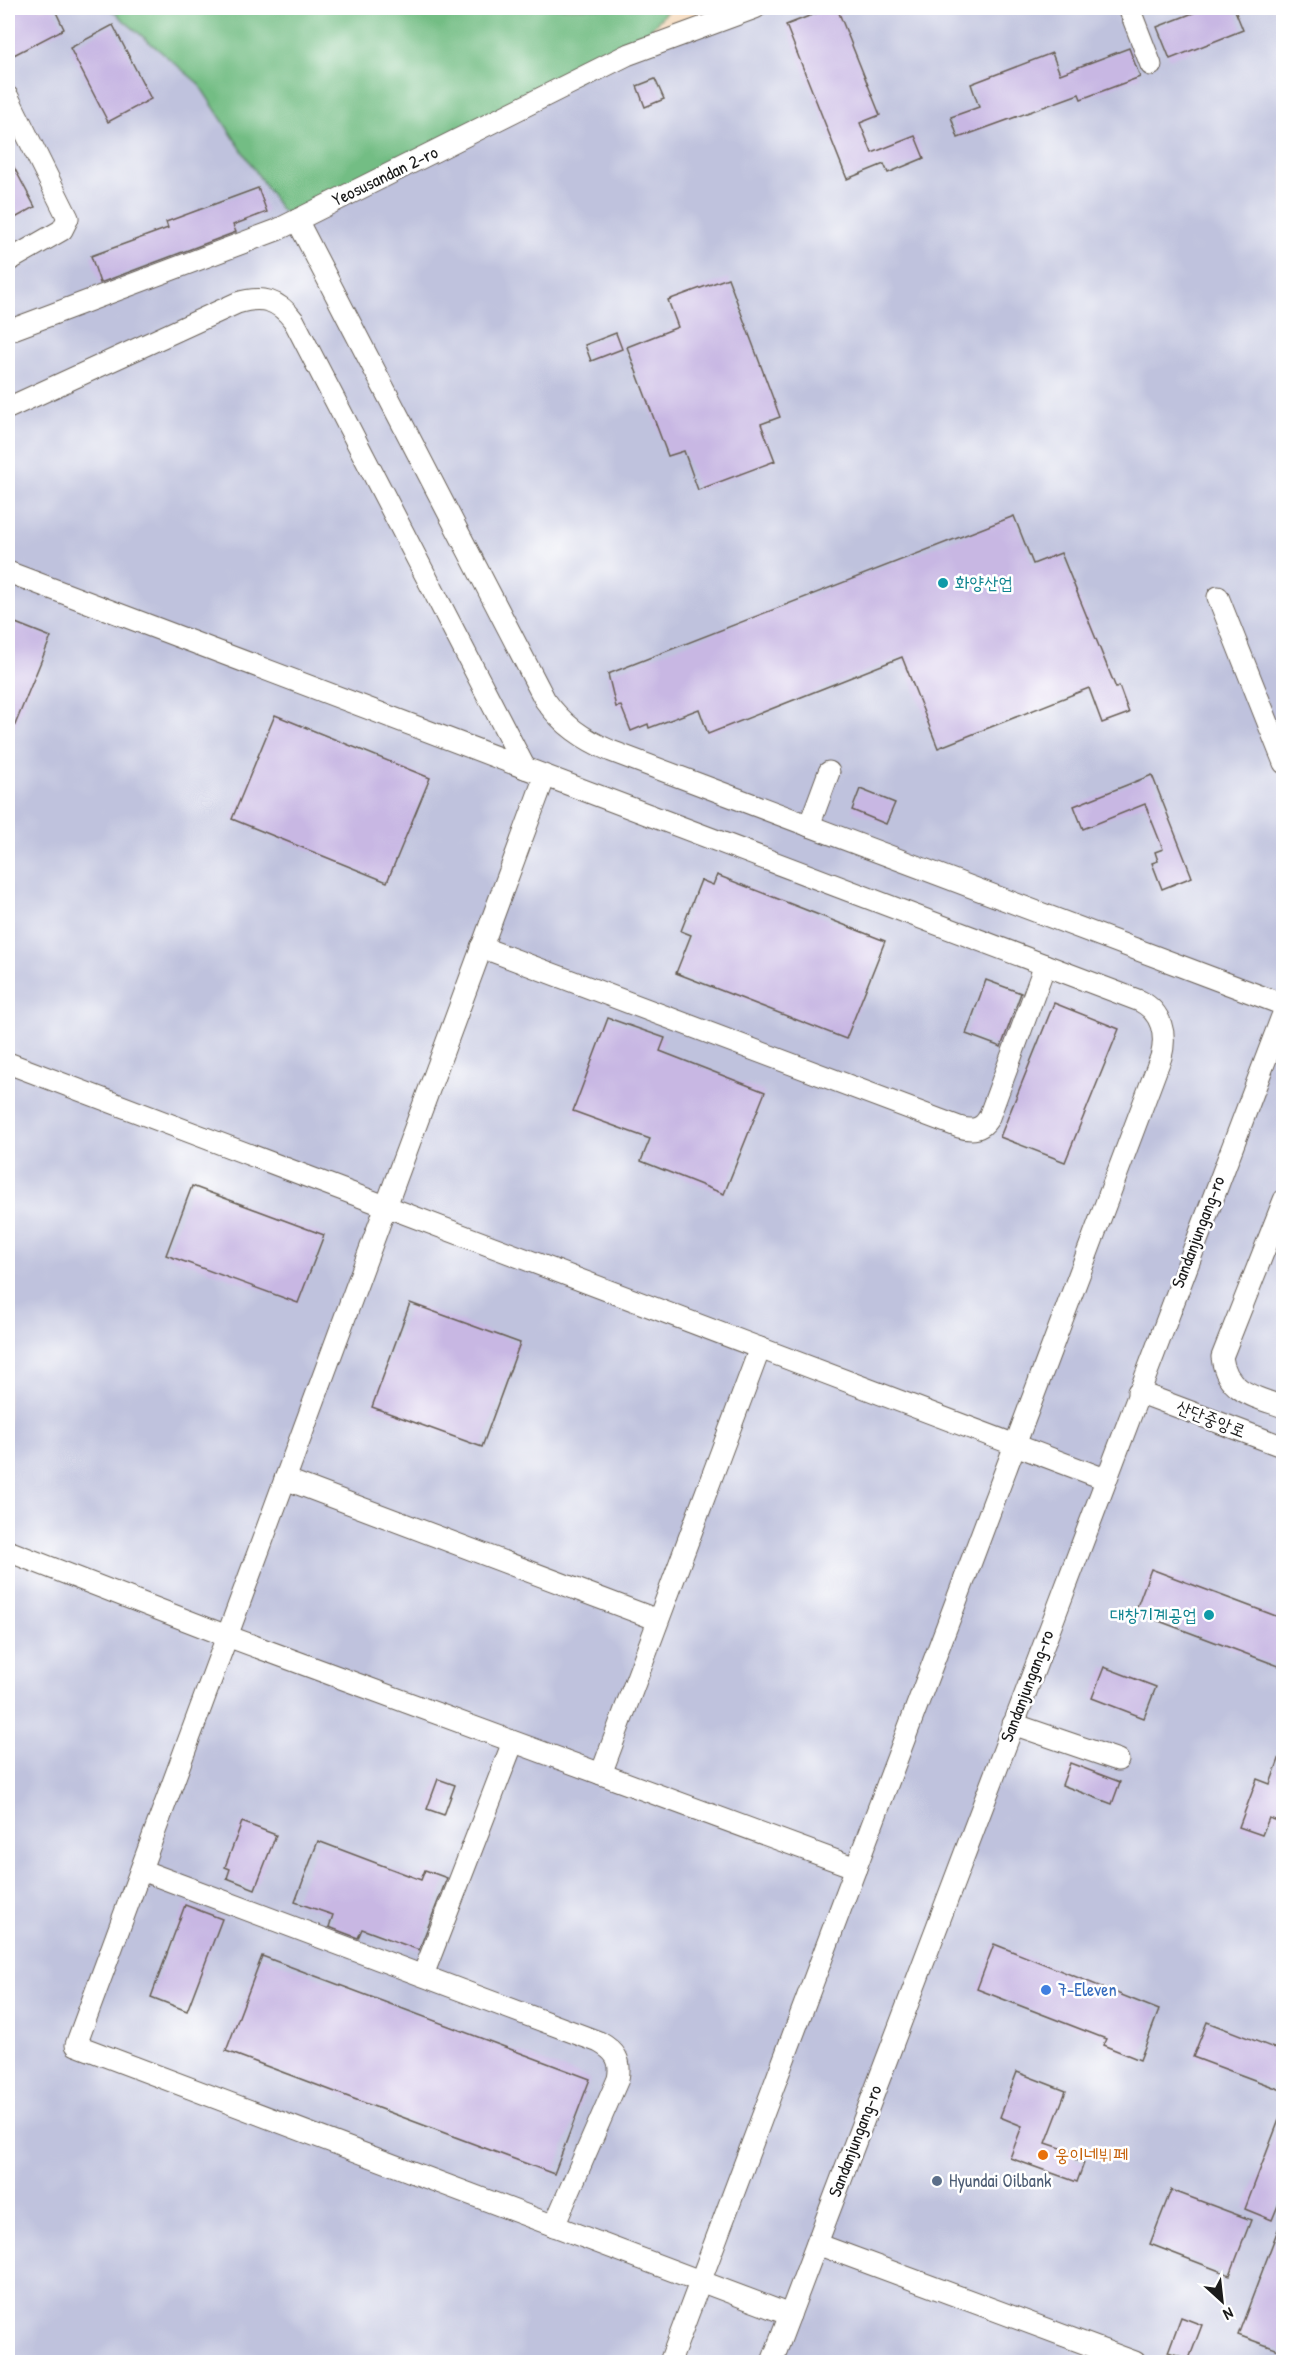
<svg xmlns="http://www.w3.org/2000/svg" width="1291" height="2370" font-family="'Patrick Hand','Poor Story',sans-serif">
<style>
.industrial{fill:#bfc2dd}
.forest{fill:#73bd84;stroke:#486c50;stroke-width:1.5}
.building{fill:#c8b7e3}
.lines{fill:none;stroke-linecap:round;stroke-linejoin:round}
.minor-casing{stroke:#685f55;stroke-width:23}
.minor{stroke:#fff;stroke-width:21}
.culture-dot{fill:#0f9aa8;stroke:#fff;stroke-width:2}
.shop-dot{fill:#3f7fe0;stroke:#fff;stroke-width:2}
.food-dot{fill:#e8710a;stroke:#fff;stroke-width:2}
.service-dot{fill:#5c6f8a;stroke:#fff;stroke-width:2}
.labels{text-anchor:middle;stroke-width:5;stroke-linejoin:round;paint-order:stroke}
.street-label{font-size:18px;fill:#1c1c1c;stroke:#fff}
.culture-label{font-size:18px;fill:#0d838f;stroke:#fff;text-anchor:start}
.shop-label{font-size:18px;fill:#366cbe;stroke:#fff;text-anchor:start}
.food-label{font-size:18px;fill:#c56008;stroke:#fff;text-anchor:start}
.service-label{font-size:18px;fill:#4e5e75;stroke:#fff;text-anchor:start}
</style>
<rect width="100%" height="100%" fill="#fff"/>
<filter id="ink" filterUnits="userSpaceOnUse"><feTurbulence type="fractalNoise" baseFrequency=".0167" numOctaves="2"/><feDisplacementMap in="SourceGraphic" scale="12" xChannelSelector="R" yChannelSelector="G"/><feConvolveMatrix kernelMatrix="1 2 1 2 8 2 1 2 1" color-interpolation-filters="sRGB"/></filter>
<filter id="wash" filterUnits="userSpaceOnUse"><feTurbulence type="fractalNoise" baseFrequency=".008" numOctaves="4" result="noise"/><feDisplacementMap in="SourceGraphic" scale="24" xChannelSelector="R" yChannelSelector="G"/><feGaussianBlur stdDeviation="1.35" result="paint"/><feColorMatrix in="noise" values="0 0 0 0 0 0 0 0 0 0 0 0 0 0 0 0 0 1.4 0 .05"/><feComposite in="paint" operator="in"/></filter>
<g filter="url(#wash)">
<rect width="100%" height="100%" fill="#f5dcc0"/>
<polygon class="industrial" points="8,8 109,8 198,83 281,210 297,220 627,55 755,8 1283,8 1283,2362 8,2362"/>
<polygon class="forest" points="109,8 670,8 627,55 297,220 281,210 198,83"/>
<g id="blocks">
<g class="building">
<polygon points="8,8 54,8 64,29 8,58"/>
<polygon points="830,8 837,8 880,115 860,123 872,153 915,136 924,158 888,173 884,164 847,179 786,25"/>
<polygon points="1206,8 1234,8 1243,30 1170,59 1157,27"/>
<polygon points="113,25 151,99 108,122 70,48"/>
<polygon points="1129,48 1140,77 1081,99 1079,94 958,138 951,117 979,107 971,84 1052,53 1060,74"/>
<polygon points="655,79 664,99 645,107 637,86"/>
<polygon points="8,156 35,207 8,222"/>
<polygon points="258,188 267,212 233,225 236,232 100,283 91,256 168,228 166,222"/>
<polygon points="728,278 780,417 761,424 775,461 698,490 684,451 668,456 627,347 678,327 668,300"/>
<polygon points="616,333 622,349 591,361 585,345"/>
<polygon points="1014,516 1033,564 1061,553 1116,688 1119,686 1129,713 1102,723 1089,688 938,748 902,657 708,734 699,709 649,728 648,724 631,731 621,706 616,707 608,674"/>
<polygon points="8,620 51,637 8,742"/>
<polygon points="275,715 430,778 387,882 232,819"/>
<polygon points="1152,775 1192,877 1162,889 1152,863 1158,861 1155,852 1163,849 1145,804 1083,829 1074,806"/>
<polygon points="860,789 895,803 886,824 852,810"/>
<polygon points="717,875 885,941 846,1039 676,973 691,935 681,931 701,880 713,885"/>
<polygon points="986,980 1021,993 1001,1047 966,1034"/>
<polygon points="1054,1003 1119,1029 1065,1162 1000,1137"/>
<polygon points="608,1018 665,1038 660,1051 765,1092 724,1194 641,1161 650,1139 573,1111"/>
<polygon points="192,1186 324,1235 298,1303 166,1255"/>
<polygon points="410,1303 520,1343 482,1447 372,1407"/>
<polygon points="1151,1569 1284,1619 1284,1668 1135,1612"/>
<polygon points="1104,1667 1156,1687 1144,1718 1092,1698"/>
<polygon points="1282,1751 1284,1823 1269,1818 1262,1835 1239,1827 1257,1779 1270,1784"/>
<polygon points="1070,1763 1120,1782 1112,1804 1062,1785"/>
<polygon points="438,1779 455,1785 444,1815 427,1809"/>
<polygon points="242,1822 276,1835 255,1889 227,1878 230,1869 225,1867"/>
<polygon points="318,1841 421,1880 425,1870 447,1878 419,1950 362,1929 358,1938 329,1927 333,1915 295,1902"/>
<polygon points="185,1905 222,1919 187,2011 151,1997"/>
<polygon points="994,1944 1159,2010 1140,2060 1103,2045 1106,2039 977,1989"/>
<polygon points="262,1956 590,2079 554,2174 226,2051"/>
<polygon points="1207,2022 1284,2052 1284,2091 1193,2057"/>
<polygon points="1017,2072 1066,2091 1046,2143 1076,2153 1074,2159 1084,2163 1077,2182 1010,2158 1022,2126 1000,2117"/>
<polygon points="1282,2112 1284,2191 1272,2220 1245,2209"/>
<polygon points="1171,2190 1251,2220 1230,2275 1150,2244"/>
<polygon points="1282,2219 1284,2219 1284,2352 1238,2335"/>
<polygon points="1181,2317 1202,2325 1189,2359 1168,2352"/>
</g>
</g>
</g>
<g filter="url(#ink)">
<use href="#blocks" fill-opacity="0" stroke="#685f55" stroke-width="1.5"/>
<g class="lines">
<g class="minor-casing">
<g id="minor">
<polyline points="1129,8 1151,65"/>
<polyline points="8,97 68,218 62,230 8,261"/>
<path d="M297 220 545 700C563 725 583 739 611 751L1284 1005"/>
<polyline points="8,331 277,230 627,55 755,8"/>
<path d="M8 408 237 303C262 295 279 300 294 321L525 768"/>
<path d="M8 572 1140 1001C1162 1012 1167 1035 1161 1057L670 2362"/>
<polyline points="1218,597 1284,763"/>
<polyline points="545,776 76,2045 790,2315"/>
<polyline points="809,826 829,772"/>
<path d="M481 947 959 1127C972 1131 982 1130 989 1117L1045 965"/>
<polyline points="8,1063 1105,1479"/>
<path d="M1284 1200 1222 1357C1226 1392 1255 1397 1284 1407"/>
<polyline points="1138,1392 1284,1447"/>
<polyline points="285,1479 658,1620"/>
<polyline points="8,1551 227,1636 856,1868"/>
<polyline points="1013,1724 1118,1760"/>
<polyline points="601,1774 760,1348"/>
<path d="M141 1870 599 2042C615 2051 622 2060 618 2079L554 2226"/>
<polyline points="423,1975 513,1742"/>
<polyline points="817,2244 1135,2362"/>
<polyline points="772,2362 1284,1011"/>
</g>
</g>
<use href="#minor" class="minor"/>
</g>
</g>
<g class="culture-dot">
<circle cx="943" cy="583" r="6"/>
<circle cx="1209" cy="1615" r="6"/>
</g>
<circle class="shop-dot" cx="1046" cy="1990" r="6"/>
<circle class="food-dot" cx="1043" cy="2155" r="6"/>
<circle class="service-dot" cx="937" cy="2181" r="6"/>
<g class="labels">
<g class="street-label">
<text transform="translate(385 176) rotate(-26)" y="6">Yeosusandan 2-ro</text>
<text transform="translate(1198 1232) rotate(-69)" y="6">Sandanjungang-ro</text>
<text transform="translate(1211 1419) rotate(21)" y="6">산단중앙로</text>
<text transform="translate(1027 1686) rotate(-69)" y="6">Sandanjungang-ro</text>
<text transform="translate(855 2141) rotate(-69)" y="6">Sandanjungang-ro</text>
</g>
<g class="culture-label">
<text x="955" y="589">화양산업</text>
<text x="1197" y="1621" text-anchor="end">대창기계공업</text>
</g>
<g class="shop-label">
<text x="1058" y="1996">7-Eleven</text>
</g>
<g class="food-label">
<text x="1055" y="2161">웅이네뷔페</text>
</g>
<g class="service-label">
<text x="949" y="2187">Hyundai Oilbank</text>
</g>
</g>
<rect width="1291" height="2370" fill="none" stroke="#fff" stroke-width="30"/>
<g transform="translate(1222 2301) rotate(153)" stroke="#ffffff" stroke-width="4.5" paint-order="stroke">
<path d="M0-4.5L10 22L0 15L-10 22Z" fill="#1c1c1c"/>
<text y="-9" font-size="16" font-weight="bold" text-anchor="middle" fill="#1c1c1c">N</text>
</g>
</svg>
